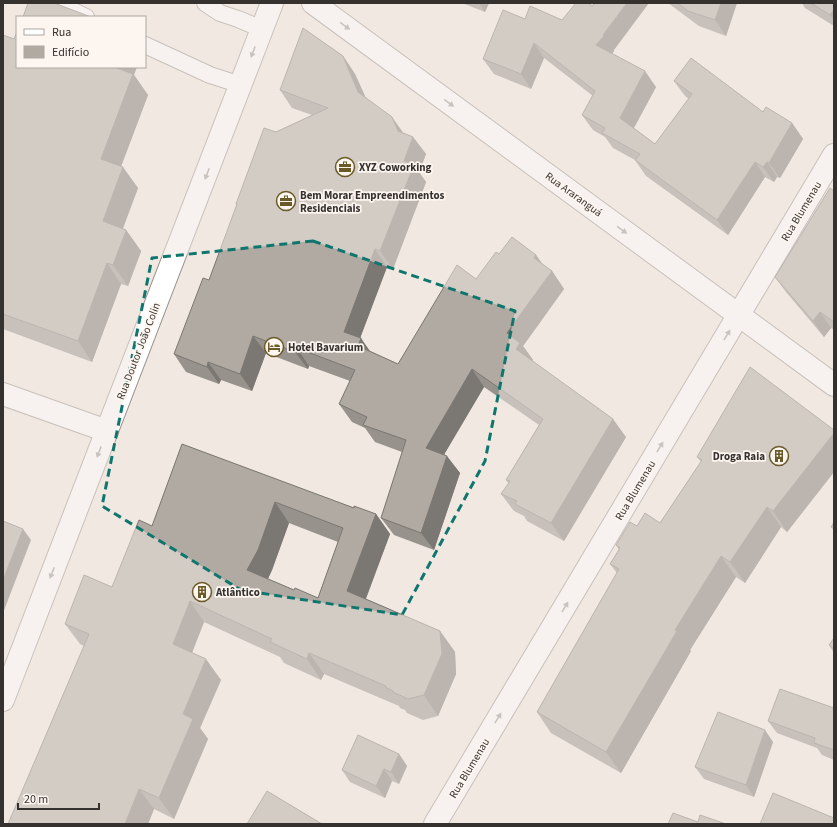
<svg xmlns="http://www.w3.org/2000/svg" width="837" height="827" font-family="'Source Sans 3',sans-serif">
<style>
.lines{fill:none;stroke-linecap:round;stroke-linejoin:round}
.lane-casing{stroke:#99928b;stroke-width:18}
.secondary-casing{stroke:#99928b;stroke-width:24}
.primary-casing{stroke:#99928b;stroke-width:24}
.lane{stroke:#fff;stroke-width:16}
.secondary{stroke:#fff;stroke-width:22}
.primary{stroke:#fff;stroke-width:22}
.wall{fill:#97928c;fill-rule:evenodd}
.shaded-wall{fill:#7b7772}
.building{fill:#b0aaa3;stroke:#7b7772;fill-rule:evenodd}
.oneway{fill:#9a9897}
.marked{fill:none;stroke:#0f766e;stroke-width:3;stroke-dasharray:8 5;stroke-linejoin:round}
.labels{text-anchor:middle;stroke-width:3.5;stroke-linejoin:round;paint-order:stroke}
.poi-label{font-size:11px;font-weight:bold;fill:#34312f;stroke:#fdf5ef;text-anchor:start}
.street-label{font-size:11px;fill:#34312f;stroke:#fdf5ef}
</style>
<rect width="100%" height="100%" fill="#f0e8e1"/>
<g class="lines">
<g class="lane-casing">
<g id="lane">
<polyline points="57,3 86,17"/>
<polyline points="205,3 220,13 238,19 262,29"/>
<polyline points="145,45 210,75 241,85"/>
</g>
</g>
<g class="secondary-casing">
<g id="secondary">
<polyline points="313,3 834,385"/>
<polyline points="3,394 107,431"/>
</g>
</g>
<g class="primary-casing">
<g id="primary">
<polyline points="3,700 272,3"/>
<polyline points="435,824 834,155"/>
</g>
</g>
<use href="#lane" class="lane"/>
<use href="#secondary" class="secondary"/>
<use href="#primary" class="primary"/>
</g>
<g class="wall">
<polygon points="462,3 489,3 485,12"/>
<polygon points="668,3 737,3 726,36 699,26"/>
<polygon points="802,3 834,3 834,26 805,8"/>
<polygon points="525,19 614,50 614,51 612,53 656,87 634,128 655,144 689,99 685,96 674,81 763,112 792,123 803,139 780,178 777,177 774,182 765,177 728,235 646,176 635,160 613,148 605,137 593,130 582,115 593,96 544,58 531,89 494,74 483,59"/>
<polygon points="3,35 14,39 134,75 148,95 121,166 138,188 122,229 126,230 141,251 141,252 128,286 121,284 92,362 3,329"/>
<polygon points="343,56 355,74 365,97 403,133 413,137 426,154 419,172 426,182 393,269 387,267 360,338 370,351 398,364 499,254 536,255 543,265 552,271 564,289 523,346 533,360 532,361 626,437 564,541 527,521 524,516 514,511 501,494 509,484 506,480 539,425 484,387 444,454 460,473 434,550 394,535 381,518 402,452 375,442 365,428 352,422 339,404 350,381 309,366 308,369 266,353 252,391 221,380 219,384 186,372 174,354 209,280 237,205 236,204 276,132 312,115 292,108 280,90"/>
<polygon points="834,191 834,330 831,328 824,337 786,292 775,277"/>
<polygon points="834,430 834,472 787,532 781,527 745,583 736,577 690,650 691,651 621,773 551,733 537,712 617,573 610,564 619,550 616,545 637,526 660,523 701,462 697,457"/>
<path d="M182 444 354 508 376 514 390 534 366 599 440 631 455 652 456 674 438 716 423 720 407 713 405 710 400 708 399 706 324 674 321 680 284 663 280 657 204 622 192 653 221 680 200 728 208 739 174 819 154 809 148 824 84 646 80 644 65 624 112 587 152 526ZM289 523 338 542 318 598 294 590 268 579 272 570Z"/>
<polygon points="834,638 834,653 829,645"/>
<polygon points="834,708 834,760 822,755 817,748 777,733 768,721"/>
<polygon points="773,742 754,797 704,779 695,767"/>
<polygon points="399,754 407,766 399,784 392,781 385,798 350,782 342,770"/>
</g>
<g class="shaded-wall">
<polygon points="479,3 489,3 485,12"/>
<polygon points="627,3 649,3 614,50 614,51 607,60 596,45 603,35"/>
<polygon points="721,3 737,3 726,36 715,20"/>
<polygon points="834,9 834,20 830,15"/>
<polygon points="534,43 544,58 531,89 521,74"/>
<polygon points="343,56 355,74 371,109 358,92"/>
<polygon points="114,67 137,67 134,75 148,95 116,180 101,159"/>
<polygon points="645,71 656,87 631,133 620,118"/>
<polygon points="392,117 404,134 413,137 426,154 419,172 426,182 393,269 380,251 398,131"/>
<polygon points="792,123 803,139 780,178 769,163"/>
<polygon points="755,162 765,177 728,235 717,220"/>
<polygon points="767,162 777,177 774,182 763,167"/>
<polygon points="123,167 138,188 118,242 103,221"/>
<polygon points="126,230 141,251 128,286 113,265"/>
<polygon points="375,249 387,267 356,349 344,332"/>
<polygon points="536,255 548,272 534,258"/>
<polygon points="107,263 121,284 92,362 78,341"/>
<polygon points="552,271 564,289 523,346 533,360 528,367 516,349 507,333"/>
<polygon points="820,312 831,328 824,337 813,321"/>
<polygon points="253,336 266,353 252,391 240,374"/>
<polygon points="361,338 373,356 358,346"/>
<polygon points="297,348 309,366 308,369 295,352"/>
<polygon points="208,362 221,380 219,384 207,367"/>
<polygon points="472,369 484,387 438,465 426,448"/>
<polygon points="613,419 626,437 564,541 551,523"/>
<polygon points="834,433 834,472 787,532 773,511"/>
<polygon points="447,456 460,473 434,550 421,533"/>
<polygon points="275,502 289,523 272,570 262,591 247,570"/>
<polygon points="767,507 781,527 745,583 730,562"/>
<polygon points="376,514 390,534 361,611 347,591"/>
<polygon points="23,529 31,540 3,613 3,580"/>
<polygon points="721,556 736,577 690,650 691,651 621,773 606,752 675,630"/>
<polygon points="190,601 204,622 187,665 173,644"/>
<polygon points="440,631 455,652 456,674 438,716 424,695"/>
<polygon points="309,653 324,674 321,680 307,659"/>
<polygon points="206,659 221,680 200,728 208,739 174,819 159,798 183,714"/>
<polygon points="765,730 773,742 754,797 746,785"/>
<polygon points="399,754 407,766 399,784 391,772"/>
<polygon points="384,769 392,781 385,798 376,786"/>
<polygon points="139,789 154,809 148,824 125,824"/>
</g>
<g class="building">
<polygon points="28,3 54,3 91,17 23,17"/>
<polygon points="576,3 588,3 592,6 595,3 627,3 603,35 604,36 596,45 645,71 620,118 655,144 692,94 674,81 691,58 763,112 766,107 792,123 769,163 767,162 763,167 755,162 717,220 635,160 640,154 602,133 605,128 582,115 595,91 534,43 521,74 483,59 503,10 525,19 530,6 562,20"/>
<polygon points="678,3 721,3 715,20 688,11"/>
<polygon points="811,3 834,3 834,9 830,15"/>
<polygon points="303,28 343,56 358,92 392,117 398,131 413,137 404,161 414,165 380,251 375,249 344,332 361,338 358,346 398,364 457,265 476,279 496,252 499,254 512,237 536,255 534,258 552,271 507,333 520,343 516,349 613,419 551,523 515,504 517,501 501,494 510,481 506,480 543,419 472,369 426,448 447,456 421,533 381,518 406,440 363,425 367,417 339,404 355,370 297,348 295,352 253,336 240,374 208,362 207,367 174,354 203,278 209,280 237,204 236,204 264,128 276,132 328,108 280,90"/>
<polygon points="17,32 17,67 114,67 133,74 101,159 123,167 103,221 126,230 126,231 113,265 107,263 78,341 3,314 3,35 14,39"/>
<polygon points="830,188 834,191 834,322 820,312 813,321 775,277"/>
<polygon points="750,367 834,430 834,433 773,511 767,507 730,562 721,556 675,630 677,631 606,752 537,712 619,569 610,564 620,548 616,545 630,522 637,526 645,513 660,523 702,460 697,457"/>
<path d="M182 444 354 508V506L376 514 347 591 440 631 442 654 424 695 408 699 393 692V691L385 687 386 686 309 653 307 659 270 642 272 639 190 601 173 644 206 659 183 714 193 719 159 798 139 789 125 824H8L89 634 65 624 84 575 112 587 139 520 152 526ZM275 502 343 528 318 598 295 588 294 590 247 570 258 550Z"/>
<polygon points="3,521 23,529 3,580"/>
<polygon points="834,522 834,529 831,527"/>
<polygon points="834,638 834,649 829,645"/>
<polygon points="780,689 834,708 834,750 814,743 815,738 768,721"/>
<polygon points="718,712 765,730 746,785 695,767"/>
<polygon points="358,735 399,754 391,772 384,769 376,786 342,770"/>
<polygon points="267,791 322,824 247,824"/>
<polygon points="773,793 834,818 834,824 760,824"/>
<polygon points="673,813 698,822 700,815 726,824 668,824"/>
</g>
<defs><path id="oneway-solid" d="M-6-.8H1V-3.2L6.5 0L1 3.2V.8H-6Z"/></defs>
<g class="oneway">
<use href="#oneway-solid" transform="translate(345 26) rotate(36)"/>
<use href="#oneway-solid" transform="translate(253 52) rotate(111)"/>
<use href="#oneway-solid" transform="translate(449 103) rotate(36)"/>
<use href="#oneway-solid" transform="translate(207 174) rotate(111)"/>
<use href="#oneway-solid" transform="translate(622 230) rotate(36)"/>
<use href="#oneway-solid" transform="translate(727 335) rotate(-59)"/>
<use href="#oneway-solid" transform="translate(660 447) rotate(-59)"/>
<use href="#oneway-solid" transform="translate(99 452) rotate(111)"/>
<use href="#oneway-solid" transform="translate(52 573) rotate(111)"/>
<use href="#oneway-solid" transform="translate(565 607) rotate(-59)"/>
<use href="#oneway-solid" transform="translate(498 718) rotate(-59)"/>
</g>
<path d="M0 0H837V827H0ZM313 241 515 311 485 461 402 615 241 590 102 506 152 258Z" fill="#f0e8e1" fill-opacity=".55" fill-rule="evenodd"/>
<path class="marked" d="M313 241 515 311 485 461 402 615 241 590 102 506 152 258Z"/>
<defs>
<g id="office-ring" transform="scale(1)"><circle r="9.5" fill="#fdf5ef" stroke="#6a5a27" stroke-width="1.5"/><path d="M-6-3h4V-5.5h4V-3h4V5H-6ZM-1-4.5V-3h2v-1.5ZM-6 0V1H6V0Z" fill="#6a5a27"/></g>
<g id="hotel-ring" transform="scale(1)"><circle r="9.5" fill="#fdf5ef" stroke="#6a5a27" stroke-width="1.5"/><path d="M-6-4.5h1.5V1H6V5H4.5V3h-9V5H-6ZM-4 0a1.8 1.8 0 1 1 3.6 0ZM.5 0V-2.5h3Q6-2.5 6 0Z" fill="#6a5a27"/></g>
<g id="building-ring" transform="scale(1)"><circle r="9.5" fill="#fdf5ef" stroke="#6a5a27" stroke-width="1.5"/><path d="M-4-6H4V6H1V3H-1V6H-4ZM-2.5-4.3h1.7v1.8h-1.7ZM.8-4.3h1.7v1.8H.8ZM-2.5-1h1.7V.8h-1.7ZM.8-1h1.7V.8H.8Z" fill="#6a5a27"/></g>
</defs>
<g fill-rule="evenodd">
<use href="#office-ring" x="345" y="167"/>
<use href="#office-ring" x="286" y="201"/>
<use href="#hotel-ring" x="274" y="347"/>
<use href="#building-ring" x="779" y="456"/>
<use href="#building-ring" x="202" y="592"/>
</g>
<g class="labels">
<g class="poi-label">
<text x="359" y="171">XYZ Coworking</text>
<text x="300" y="199">Bem Morar Empreendimentos<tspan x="300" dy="13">Residenciais</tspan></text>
<text x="288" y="351">Hotel Bavarium</text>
<text x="765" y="460" text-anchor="end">Droga Raia</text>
<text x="216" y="596">Atlântico</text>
</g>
<g class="street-label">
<text transform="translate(574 194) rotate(36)" y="4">Rua Araranguá</text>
<text transform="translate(801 211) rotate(-59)" y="4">Rua Blumenau</text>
<text transform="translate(138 351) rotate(-69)" y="4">Rua Doutor João Colin</text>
<text transform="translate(635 490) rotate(-59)" y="4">Rua Blumenau</text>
<text transform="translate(469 768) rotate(-59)" y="4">Rua Blumenau</text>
</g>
</g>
<rect width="837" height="827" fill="none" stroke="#34312f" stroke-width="8"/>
<rect x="16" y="16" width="130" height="52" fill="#fdf5ef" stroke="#ada7a2"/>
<rect x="24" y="29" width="20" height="6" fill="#ffffff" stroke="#ada7a2"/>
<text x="52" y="36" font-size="12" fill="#34312f">Rua</text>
<rect x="24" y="46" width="20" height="12" fill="#b0aaa3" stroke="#ada7a2"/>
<text x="52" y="56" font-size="12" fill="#34312f">Edifício</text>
<path d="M18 803v6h81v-6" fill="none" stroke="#34312f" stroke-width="2"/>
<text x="24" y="803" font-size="12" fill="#34312f" stroke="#fdf5ef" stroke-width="3" paint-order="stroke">20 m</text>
</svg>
